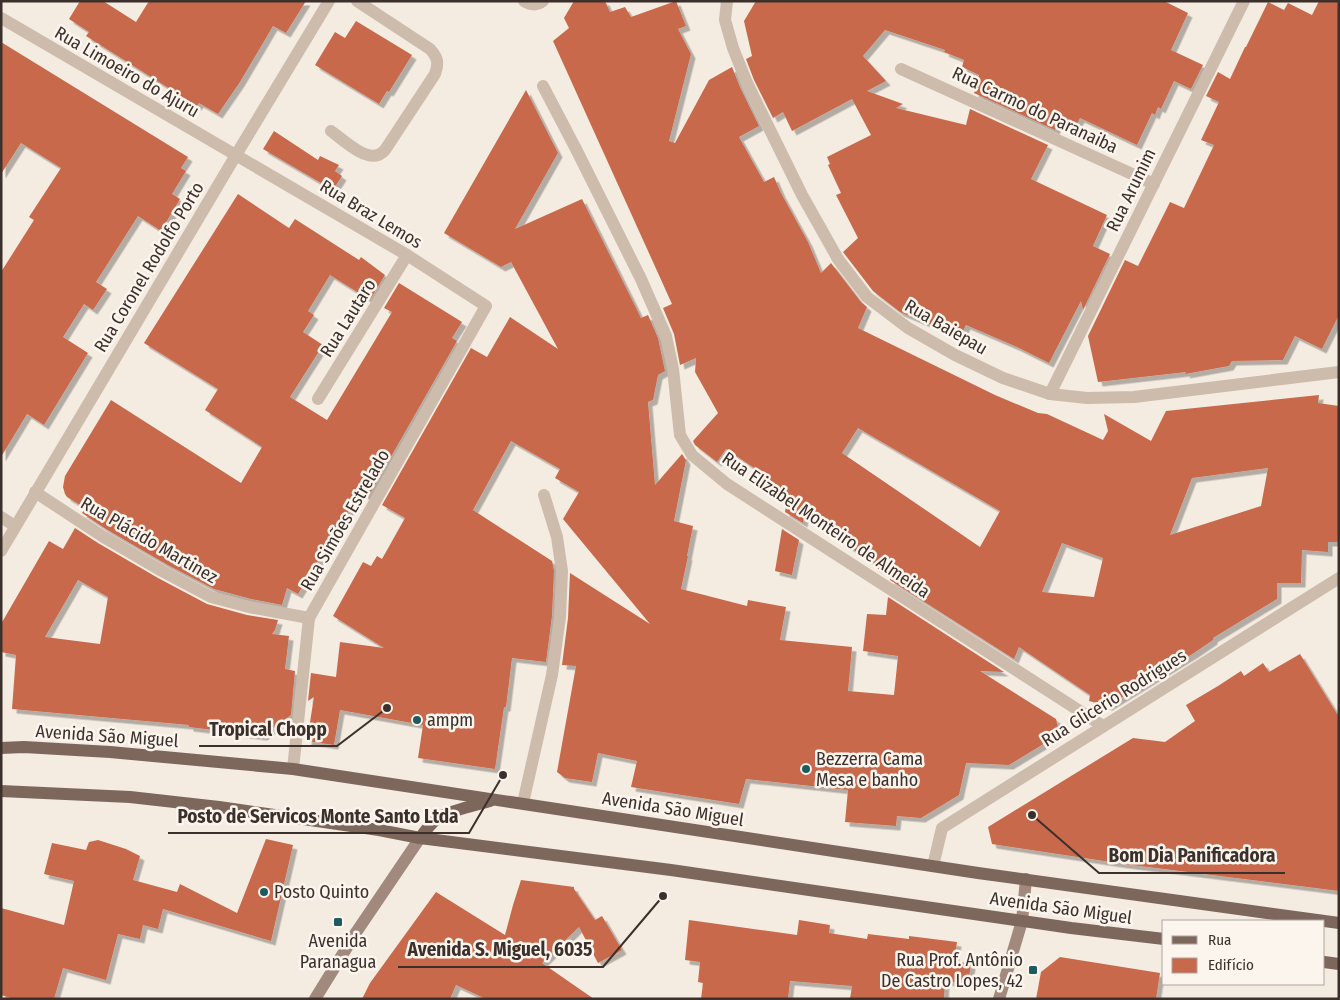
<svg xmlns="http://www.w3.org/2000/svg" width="1340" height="1000" font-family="'Fira Sans Condensed',sans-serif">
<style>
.building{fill:#c8694b;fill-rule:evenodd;filter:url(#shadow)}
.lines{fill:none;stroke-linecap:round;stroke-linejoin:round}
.lane{stroke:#cdbbac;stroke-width:12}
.street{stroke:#cdbbac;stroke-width:12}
.secondary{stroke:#a18a7d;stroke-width:12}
.primary{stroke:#7d675c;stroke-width:12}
.poi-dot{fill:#1f5a5e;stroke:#fbf5ee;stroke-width:2}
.labels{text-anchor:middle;stroke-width:5;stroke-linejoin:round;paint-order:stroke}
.street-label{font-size:18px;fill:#3b302b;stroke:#fbf5ee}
.poi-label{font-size:18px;fill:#3b302b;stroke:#fbf5ee;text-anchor:start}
.leader{fill:none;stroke:#3b302b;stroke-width:2}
.callout-dot{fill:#3b302b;stroke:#fbf5ee;stroke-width:2}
.callout-label{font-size:19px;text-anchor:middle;font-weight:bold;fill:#3b302b;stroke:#fbf5ee;stroke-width:5;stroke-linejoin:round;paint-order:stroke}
</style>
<defs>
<filter id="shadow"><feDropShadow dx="4.5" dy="4.5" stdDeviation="0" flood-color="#0004"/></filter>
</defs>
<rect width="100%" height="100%" fill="#f4ebe1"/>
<g class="building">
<polygon points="80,1 103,1 136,22 149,1 306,1 286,33 273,26 240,82 218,114 199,103 197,106 86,36 89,32 69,19"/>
<path d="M574 1H605L610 12 625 7 631 17 676 1 686 26 678 29 691 54 669 141 675 143 709 80 732 67 740 87 759 126 739 137 764 182 774 177 781 193 808 242 821 273 831 263 861 302 867 307 858 328 995 395 1038 413 1047 414 1103 440 1108 431 1104 414 1151 441 1166 411 1319 395 1318 403 1339 406V542H1328V552L1302 550 1301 583H1277V599L1213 638V640L1194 653 1108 706 1089 701 1090 695 1019 647 1014 659 890 580 891 576 875 567 876 565 804 516 803 523 785 512 787 500 782 497 785 492 759 477 761 474 760 472 726 449 717 462 695 445 693 441 718 413 695 372 696 358 680 365 674 334 663 308 672 304 553 41 569 28 564 18ZM858 428 1000 511 980 547 842 453ZM1268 468 1261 506 1170 535 1192 478ZM1062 543 1103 558 1094 597 1042 592Z"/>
<polygon points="756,1 1164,1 1188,13 1171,50 1203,65 1191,89 1174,81 1161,109 1158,107 1155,115 1152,113 1137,145 1080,118 1077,124 1061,117 1055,130 974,93 979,75 962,67 964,60 944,52 945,50 885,30 863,56 886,81 867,91 903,104 896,108 966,125 970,109 1048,145 1031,179 1107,215 1093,246 1110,254 1083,310 1081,301 1049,363 1017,347 966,325 960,337 900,312 873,291 843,252 858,238 836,195 841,193 828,165 830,164 827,157 871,135 852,99 792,131 783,112 773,118 754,80 746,59 752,56 744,21"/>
<polygon points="1319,1 1339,1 1339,315 1322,349 1295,336 1283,360 1232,361 1229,366 1185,374 1186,372 1098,382 1088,336 1125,260 1138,266 1170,202 1184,208 1214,145 1201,140 1219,102 1206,96 1218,72 1230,79 1245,47 1246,47 1268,2 1284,10 1288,3 1312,15"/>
<polygon points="356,21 412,55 389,92 387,91 379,104 315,65 335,32 345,38"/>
<polygon points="1,42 188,157 181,168 186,171 172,194 180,199 161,231 138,216 96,282 107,289 93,310 84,304 63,337 88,353 44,425 27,414 1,457 1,272 34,220 29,217 61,168 21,143 1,174"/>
<polygon points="526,90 558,153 515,229 582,199 641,318 648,315 658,338 665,371 658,375 653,400 648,402 655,485 682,454 686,460 674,521 693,526 687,556 688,556 681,589 747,606 748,600 786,607 780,640 852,647 848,691 894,695 898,656 863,651 867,614 886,615 888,597 1004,672 980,671 1056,719 1059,732 1055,737 1009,765 966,763 959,795 921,818 897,816 896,826 845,822 848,790 746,779 739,804 631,787 637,761 598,753 592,782 565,778 557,772 576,666 562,665 568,618 570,573 650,624 563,519 579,492 555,478 560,469 511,441 473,510 552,561 554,571 552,616 546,662 512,658 506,707 504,707 495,769 418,758 423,725 340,710 334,745 307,741 314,697 308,701 311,673 336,677 340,642 384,648 333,616 363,562 371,566 377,556 382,559 405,518 382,505 471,348 487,357 510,317 558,349 511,262 501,267 444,233"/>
<polygon points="274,131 318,160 320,156 339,165 335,171 342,176 333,190 263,149"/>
<polygon points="238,194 289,228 295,219 359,260 361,257 385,275 370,300 330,275 308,311 314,315 303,332 323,345 290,397 327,420 392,312 384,308 399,283 462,322 452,338 457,341 368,497 360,492 298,594 287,588 282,605 251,599 214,589 166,564 106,529 82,513 85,508 67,497 65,494 63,487 65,476 111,400 241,483 262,447 205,410 218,389 144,343"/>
<path d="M75 528 98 543 158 578 207 604 247 615 278 620 275 630 272 634 289 636 285 669 295 671 291 715 263 736 189 727V725L12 709 16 655 1 652V624L49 541 63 549ZM78 580 108 597 100 644 45 637Z"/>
<polygon points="782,529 799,540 792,575 775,571"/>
<polygon points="1300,654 1339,717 1339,891 1124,864 992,844 988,827 1133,738 1165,742 1195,721 1186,705 1218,686 1241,671 1244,676 1263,663 1269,672"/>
<polygon points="266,839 293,845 271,941 163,909 158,929 143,925 140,939 118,934 106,980 63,968 54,999 14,999 1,995 1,908 64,925 74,881 44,874 52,843 86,850 89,842 98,840 126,849 140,856 133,880 177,892 180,884 237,913"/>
<polygon points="521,880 574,887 574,889 595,920 602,916 622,950 598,963 579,927 542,963 594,999 486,999 456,985 450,999 362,999 370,983 436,892 505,935 513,905"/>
<polygon points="689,920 797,935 799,920 830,925 829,933 867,939 868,934 909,939 909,936 957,942 954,961 971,964 968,984 945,981 944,999 850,999 852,986 790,981 788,999 701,999 703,983 698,982 700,962 685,960"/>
<polygon points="1060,957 1160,973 1156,999 1036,999 1041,972"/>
</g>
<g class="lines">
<g class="lane">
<path d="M524 1C530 5 537 6 543 1"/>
<path d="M331 131C342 139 364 160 378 155 381 154 383 152 385 150L435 74C439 63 438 58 430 49L357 1"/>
</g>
<g class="street">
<polyline points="727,1 725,20 733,48 747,83 802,195 838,259 867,297 908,328 955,355 1003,378 1050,394 1087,398 1134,397 1339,372"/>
<polyline points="1,18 407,255 486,306 309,618 293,769"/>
<polyline points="901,69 1154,184"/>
<polyline points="543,86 577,151 641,279 666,336 673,369 680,435 692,455 727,484 1103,726"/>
<polyline points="1050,394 1244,1"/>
<polyline points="318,399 407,255"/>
<polyline points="35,492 102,536 162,571 211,597 249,607 309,618"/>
<polyline points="1,517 15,526"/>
<polyline points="1,551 236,155 329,1"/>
<polyline points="523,803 552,675 560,617 562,571 557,537 544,495"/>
<polyline points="933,866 942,828 1339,578"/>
</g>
<g class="secondary">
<polyline points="315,999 357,931 420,838"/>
<polyline points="999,999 1022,921 1026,879"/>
</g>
<g class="primary">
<polyline points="1,748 24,747 110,752 293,769 978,873 1339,923"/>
<polyline points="1,791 130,797 219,807 379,830 420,838 671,870 1071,928 1164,939"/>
<path d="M420 838C425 831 431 823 438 818 451 810 476 805 490 801"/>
<polyline points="1324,962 1339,964"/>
</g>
</g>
<g class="poi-dot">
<circle cx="417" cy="720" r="5"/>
<circle cx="806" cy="769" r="5"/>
<circle cx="264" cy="892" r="5"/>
<rect x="333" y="917" width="10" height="10" rx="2.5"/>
<rect x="1028" y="965" width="10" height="10" rx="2.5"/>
</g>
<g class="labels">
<g class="street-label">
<text transform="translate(127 72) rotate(30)" y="6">Rua Limoeiro do Ajuru</text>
<text transform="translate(1035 110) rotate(25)" y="6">Rua Carmo do Paranaiba</text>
<text transform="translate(1131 190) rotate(-64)" y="6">Rua Arumim</text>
<text transform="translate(371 214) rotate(31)" y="6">Rua Braz Lemos</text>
<text transform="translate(149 267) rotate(-59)" y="6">Rua Coronel Rodolfo Porto</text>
<text transform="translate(348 318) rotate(-58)" y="6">Rua Lautaro</text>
<text transform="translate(946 327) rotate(30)" y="6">Rua Baiepau</text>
<text transform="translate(345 520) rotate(-60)" y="6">Rua Simões Estrelado</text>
<text transform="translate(826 525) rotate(34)" y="6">Rua Elizabel Monteiro de Almeida</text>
<text transform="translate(149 540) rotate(30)" y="6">Rua Plácido Martinez</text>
<text transform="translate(1114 698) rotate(-32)" y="6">Rua Glicerio Rodrigues</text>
<text transform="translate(107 736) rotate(4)" y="6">Avenida São Miguel</text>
<text transform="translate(673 809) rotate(9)" y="6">Avenida São Miguel</text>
<text transform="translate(1061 908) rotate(8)" y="6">Avenida São Miguel</text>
</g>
<g class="poi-label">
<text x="427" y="726">ampm</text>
<text x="816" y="765">Bezzerra Cama<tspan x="816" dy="21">Mesa e banho</tspan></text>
<text x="274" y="898">Posto Quinto</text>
<text x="338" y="947" text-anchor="middle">Avenida<tspan x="338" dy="21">Paranagua</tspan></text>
<text x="1023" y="966" text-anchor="end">Rua Prof. Antônio<tspan x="1023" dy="21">De Castro Lopes, 42</tspan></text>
</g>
</g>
<path class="leader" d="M387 708L337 746H199M503 775L469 833H168M1032 815L1099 873H1285M663 896L603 967H398"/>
<g class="callout-dot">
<circle cx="387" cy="708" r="5"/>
<circle cx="503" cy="775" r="5"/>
<circle cx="1032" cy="815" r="5"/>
<circle cx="663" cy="896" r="5"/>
</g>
<g class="callout-label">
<text x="268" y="736">Tropical Chopp</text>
<text x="318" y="823">Posto de Servicos Monte Santo Ltda</text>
<text x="1192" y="862">Bom Dia Panificadora</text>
<text x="500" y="956">Avenida S. Miguel, 6035</text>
</g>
<rect width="1340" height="1000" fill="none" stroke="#3b302b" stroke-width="5"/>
<rect x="1162" y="920" width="162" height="65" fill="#fbf5ee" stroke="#aea6a0"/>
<rect x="1172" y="936" width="25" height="8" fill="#7d675c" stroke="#aea6a0"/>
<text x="1208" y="945" font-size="15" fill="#3b302b">Rua</text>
<rect x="1172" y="958" width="25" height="15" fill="#c8694b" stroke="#aea6a0"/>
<text x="1208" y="970" font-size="15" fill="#3b302b">Edifício</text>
</svg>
